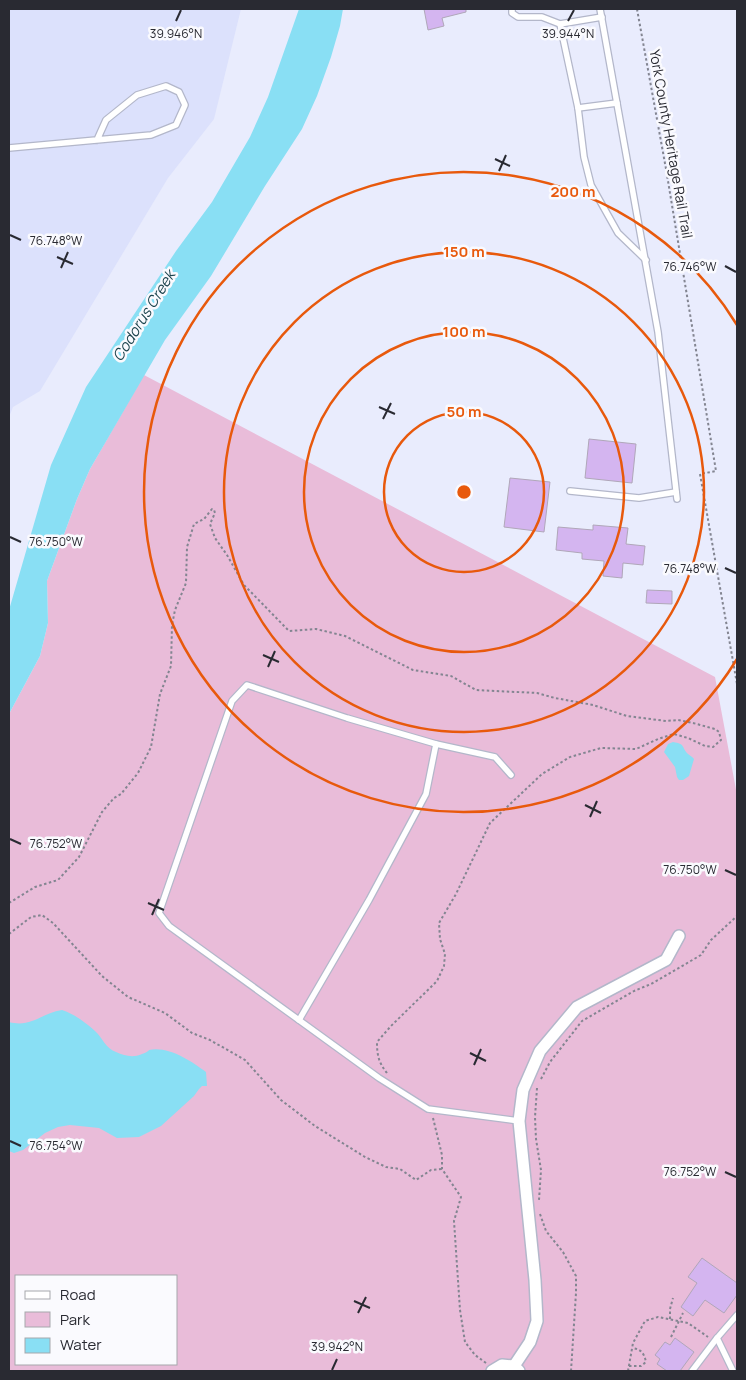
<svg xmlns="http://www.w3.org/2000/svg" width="746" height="1380" font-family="Manrope,sans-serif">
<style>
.built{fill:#dce1fc}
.green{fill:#e9bcd9;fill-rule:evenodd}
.water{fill:#89dff4}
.building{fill:#d4b5f0;stroke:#b0a7b9}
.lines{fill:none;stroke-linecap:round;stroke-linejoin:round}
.service-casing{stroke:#b3b7ca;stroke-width:8}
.minor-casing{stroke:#b3b7ca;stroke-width:14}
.path{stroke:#838591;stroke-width:2;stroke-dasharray:2.5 2.5;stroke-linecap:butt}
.service{stroke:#fff;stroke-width:5.5}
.minor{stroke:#fff;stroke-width:11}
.ticks{fill:none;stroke:#292a32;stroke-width:2}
.ring{fill:none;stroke:#e8590c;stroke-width:2.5}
.labels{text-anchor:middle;stroke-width:5;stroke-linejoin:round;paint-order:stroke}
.street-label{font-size:14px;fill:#292a32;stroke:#fafafe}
.water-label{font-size:15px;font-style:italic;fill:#1b434c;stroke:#fafafe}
.ticks-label{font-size:12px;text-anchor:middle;fill:#292a32;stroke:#fafafe;stroke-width:5;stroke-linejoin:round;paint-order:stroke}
.centre{fill:#e8590c;stroke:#fafafe;stroke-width:2.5}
.ring-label{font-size:15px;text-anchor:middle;font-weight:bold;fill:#e8590c;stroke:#fafafe;stroke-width:5;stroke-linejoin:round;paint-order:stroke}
</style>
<rect width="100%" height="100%" fill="#e9ecfd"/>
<polygon class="built" points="9,9 241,9 214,119 168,178 40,391 13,407 9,417"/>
<path class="green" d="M144 375 715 677 737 795V1371H9V714L40 656 48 623 47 581 77 499 90 469ZM16 1276H176V1364H16Z"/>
<g class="water">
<polygon points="299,9 343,9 340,26 331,57 317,96 302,129 265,186 211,276 165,340 90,469 77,499 47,581 48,623 40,656 9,714 9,610 51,465 86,387 176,251 212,202 250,137 268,97"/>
<path d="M673 742C686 744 681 747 688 754 690 756 693 757 694 759L689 776 683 780H679L677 777 675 767 664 752 668 744Z"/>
<path d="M62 1010C74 1014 85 1022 95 1031 103 1038 105 1048 116 1052 125 1056 133 1058 142 1054 143 1054 149 1051 149 1050 169 1046 191 1061 206 1072L207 1086H202L199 1089 194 1096 161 1126 139 1137 117 1138 99 1128 70 1125 58 1127 45 1133 23 1150 14 1153 9 1151V1022C31 1028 42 1013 62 1010Z"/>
</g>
<g class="building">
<polygon points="424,9 466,9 466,12 442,18 444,26 428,30"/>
<polygon points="589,439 636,444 632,483 585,478"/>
<polygon points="510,478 550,482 544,532 504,527"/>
<polygon points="593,525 628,528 626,544 645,546 643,565 623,563 622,578 603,576 604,561 582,559 582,553 556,550 558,527 593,530"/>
<polygon points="647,590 672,591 672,604 646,603"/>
<polygon points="702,1258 737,1283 737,1295 724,1313 705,1300 693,1316 681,1307 697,1283 688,1277"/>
<polygon points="675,1338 694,1352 680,1371 667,1371 657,1364 660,1359 655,1355 665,1342 670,1345"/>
</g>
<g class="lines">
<g class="service-casing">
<g id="service">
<polyline points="512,9 512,13 518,17 542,17 560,24 578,108 617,103"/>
<polyline points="600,9 658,332 677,499"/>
<polyline points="560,24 602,17"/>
<polyline points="578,108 584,157 591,185 618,233 646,260"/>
<polyline points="9,148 151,135 176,125 185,105 179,92 166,86 137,95 106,120 97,140"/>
<polyline points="570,491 639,498 676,492"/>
<polyline points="511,775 495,757 436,744 347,718 247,685 232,701 159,913 169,926 379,1078 428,1109 519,1121"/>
<polyline points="299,1020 369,900 426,794 436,744"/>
<polyline points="692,1371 717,1338"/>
<polyline points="733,1371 717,1338 737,1315"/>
</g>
</g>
<g class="minor-casing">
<g id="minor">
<polyline points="514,1366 530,1342 537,1321 535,1280 519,1121 523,1090 540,1051 577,1007 666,960 679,936"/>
<polyline points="492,1371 502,1365 514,1366 519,1371"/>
</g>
</g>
<g class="path">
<polyline points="637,9 666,169 716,471 700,474 737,684"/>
<path d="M9 903 35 887 58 880 79 857 102 812 114 798 121 794 138 773 151 747 160 694 171 666 172 625 175 610 186 583 187 547 194 524 204 519 212 509 214 510 215 513 210 524 215 538 227 555 244 585 289 631 316 629 345 636 413 670 451 676 476 690 537 693 555 698 593 705 627 716 666 721 678 720 693 723 715 729 719 732 721 740 713 747 705 746 688 738 674 734 658 739 636 749 601 748 570 757 542 774 490 823 456 894 439 923 440 939 445 954 444 966 437 981 391 1026 377 1042C377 1056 379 1063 387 1073"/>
<polyline points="9,934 31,917 42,915 53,923 102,976 128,997 165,1013 192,1033 210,1040 245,1060 281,1100 315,1126 365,1157 386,1167 400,1169 416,1180 431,1170 442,1169"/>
<polyline points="541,1079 550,1062 582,1021 634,991 651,984 701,955 711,940 737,916"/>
<polyline points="537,1088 535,1117 536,1139 541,1170 539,1200"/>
<polyline points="433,1118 442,1155 442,1169 461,1197 454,1221 460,1310 465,1342 475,1355 486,1363"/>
<polyline points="540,1214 546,1231 563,1252 576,1276 576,1293 571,1371"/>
<polyline points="670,1319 670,1309 673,1298"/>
<polyline points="671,1337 683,1313"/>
<path d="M629 1366H641L646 1362C644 1353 641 1349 632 1348"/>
<polyline points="628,1371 633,1343 645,1321 658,1317 688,1323 708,1337"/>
</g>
<use href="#service" class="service"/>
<use href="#minor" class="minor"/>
</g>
<path class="ticks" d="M176 21 181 10M568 21 574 10M495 159 510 166M499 171 506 155M10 235 21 240M57 257 73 264M725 266 736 272M61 268 68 252M379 407 395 414M383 419 391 403M10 537 21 542M725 568 736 573M263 655 279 662M268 667 275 651M585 805 601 813M590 817 597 801M10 839 21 844M725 870 736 875M148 903 164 910M152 915 159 899M470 1053 486 1061M474 1065 481 1049M10 1141 21 1146M725 1172 736 1177M354 1301 370 1308M358 1313 366 1297M332 1370 337 1359"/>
<g class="ring">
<circle cx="464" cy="492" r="80"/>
<circle cx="464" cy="492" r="160"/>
<circle cx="464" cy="492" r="240"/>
<path d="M737 659A320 320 0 1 1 737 325"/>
</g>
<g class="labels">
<g class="street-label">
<text transform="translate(671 144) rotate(80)" y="5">York County Heritage Rail Trail</text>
</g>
<g class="water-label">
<text transform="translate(144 316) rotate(-58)" y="5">Codorus Creek</text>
</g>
</g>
<g class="ticks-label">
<text x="176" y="38">39.946°N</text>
<text x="568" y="38">39.944°N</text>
<text x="56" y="245">76.748°W</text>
<text x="690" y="271">76.746°W</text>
<text x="56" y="546">76.750°W</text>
<text x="690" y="573">76.748°W</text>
<text x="56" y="848">76.752°W</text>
<text x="690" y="874">76.750°W</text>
<text x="56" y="1150">76.754°W</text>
<text x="690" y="1176">76.752°W</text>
<text x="337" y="1351">39.942°N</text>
</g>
<circle cx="464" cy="492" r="8" class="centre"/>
<g class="ring-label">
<text x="573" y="197">200 m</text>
<text x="464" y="257">150 m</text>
<text x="464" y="337">100 m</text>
<text x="464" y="417">50 m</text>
</g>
<rect width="746" height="1380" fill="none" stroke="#292a32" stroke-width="20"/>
<rect x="15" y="1275" width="162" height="90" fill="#fafafe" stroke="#a6a7ac"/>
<rect x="25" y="1291" width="25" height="8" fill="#ffffff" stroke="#a6a7ac"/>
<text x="60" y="1300" font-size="15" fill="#292a32">Road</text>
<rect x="25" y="1312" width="25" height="15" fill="#e9bcd9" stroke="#a6a7ac"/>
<text x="60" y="1325" font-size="15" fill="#292a32">Park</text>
<rect x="25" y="1338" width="25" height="15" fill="#89dff4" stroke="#a6a7ac"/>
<text x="60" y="1350" font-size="15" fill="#292a32">Water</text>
</svg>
